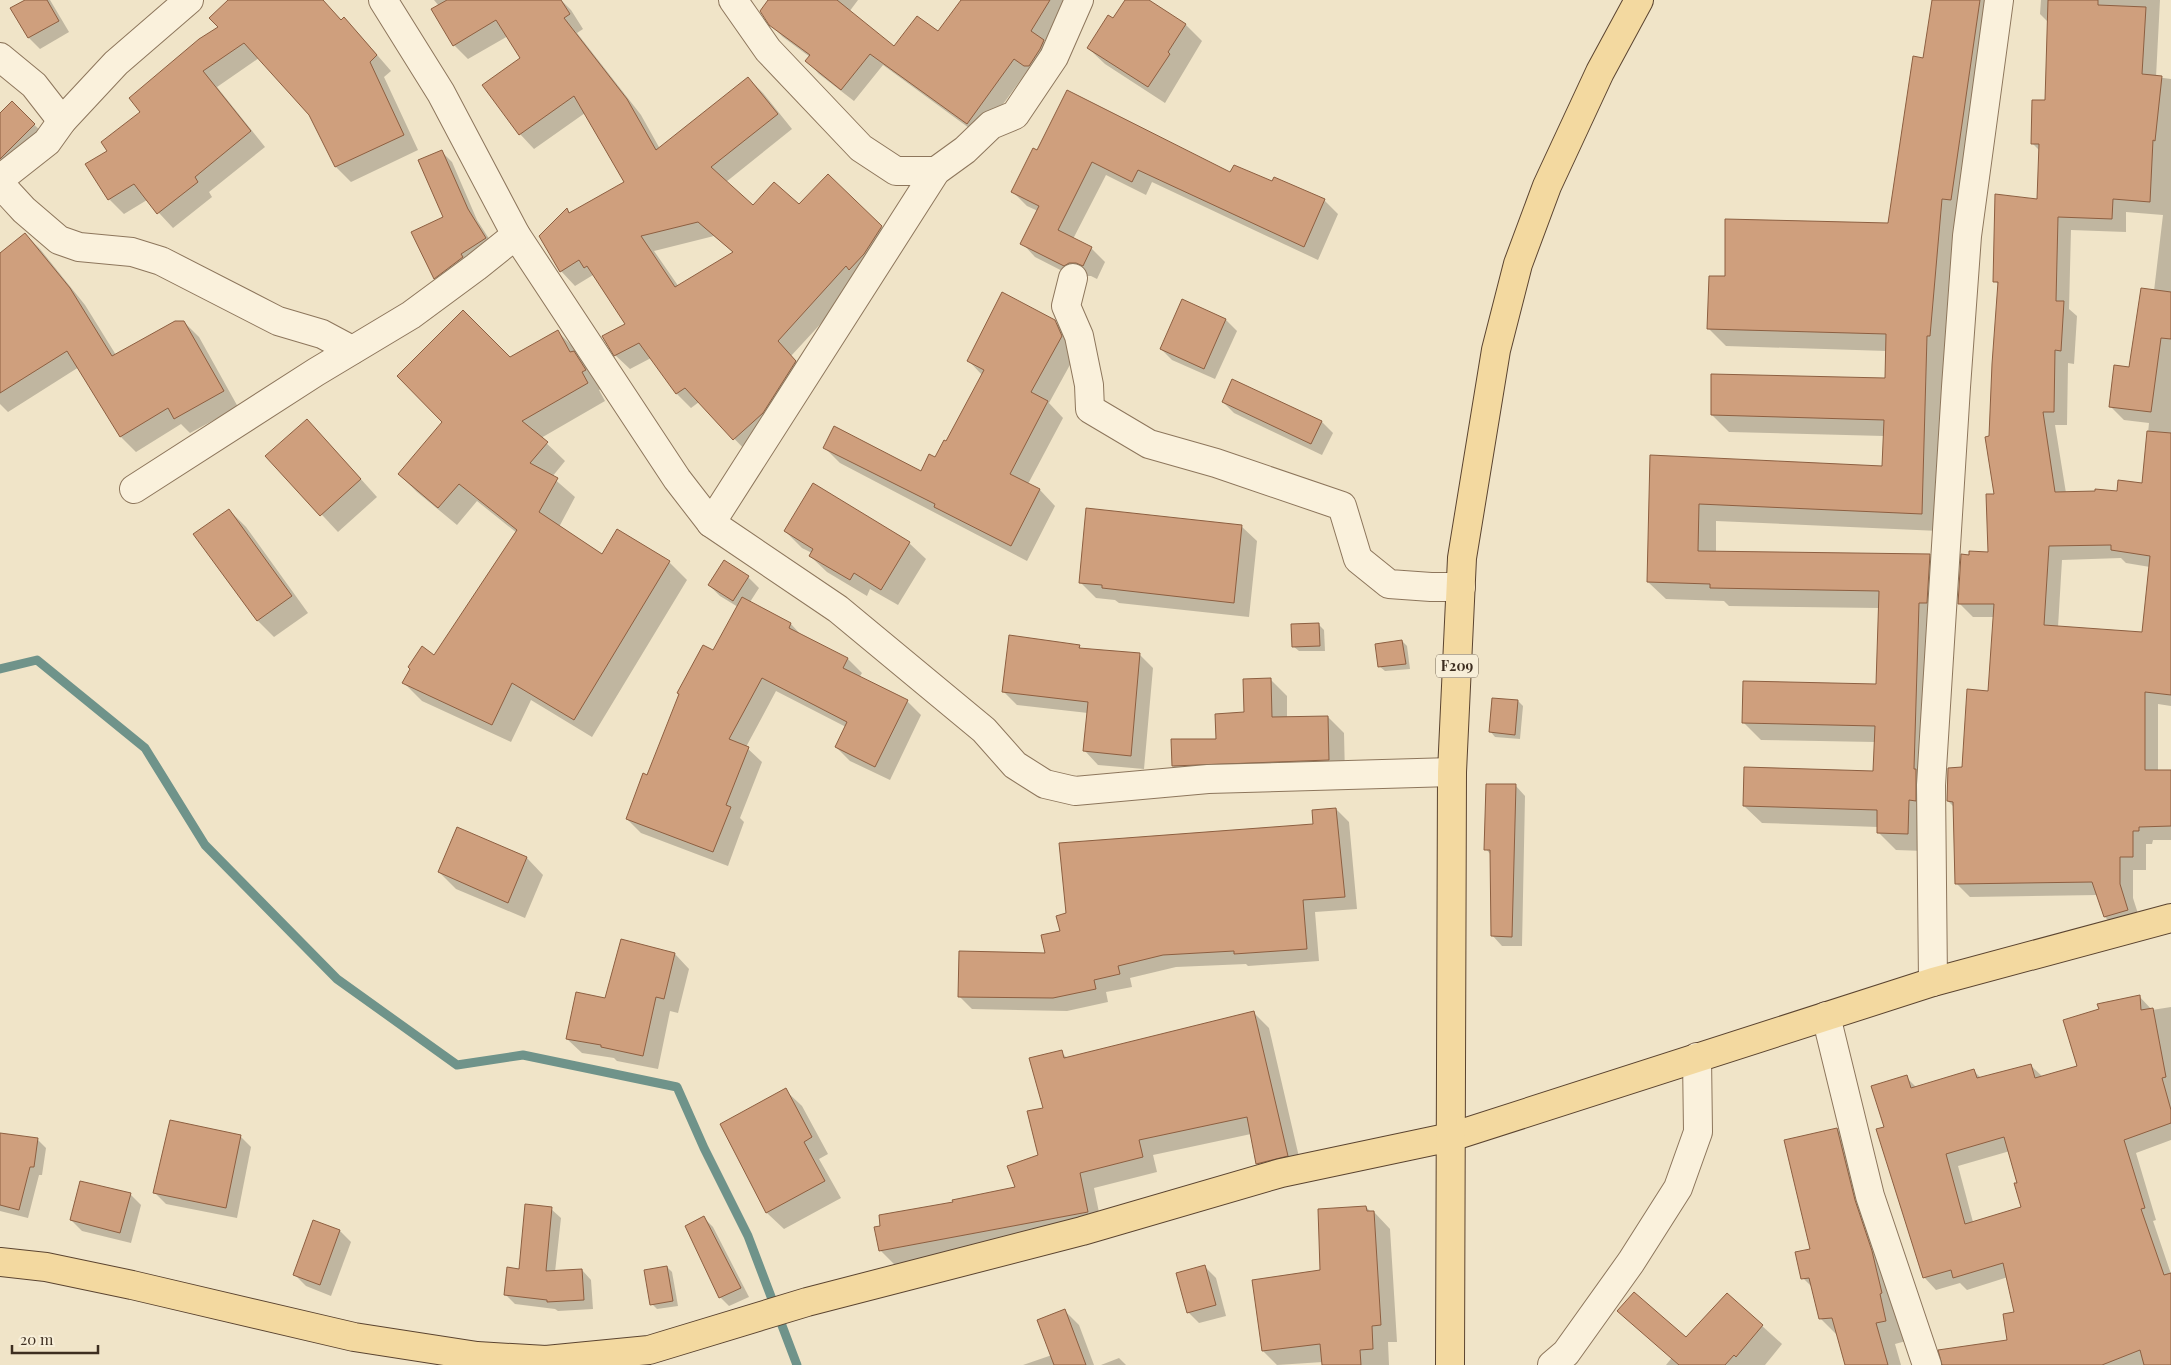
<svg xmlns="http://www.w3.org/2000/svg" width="2171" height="1365" font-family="'Playfair Display',serif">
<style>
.shadow{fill:#0003;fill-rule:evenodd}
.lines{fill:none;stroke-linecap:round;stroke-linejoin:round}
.stream{stroke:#6f938a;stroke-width:9}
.building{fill:#cf9f7d;stroke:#8d5f41;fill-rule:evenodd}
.minor-casing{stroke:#8d765c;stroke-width:30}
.major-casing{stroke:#5b4430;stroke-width:30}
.minor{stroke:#faf1dc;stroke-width:28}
.major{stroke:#f3d9a0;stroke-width:28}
.labels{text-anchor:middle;stroke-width:4;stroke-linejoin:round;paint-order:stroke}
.shield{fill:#f7eed8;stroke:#756857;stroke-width:1}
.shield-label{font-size:14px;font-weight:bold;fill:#3d2e20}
</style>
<rect width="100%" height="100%" fill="#f0e4c8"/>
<g class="shadow">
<polygon points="28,0 50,0 69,32 40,49 29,38 12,9"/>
<polygon points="234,0 322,0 342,21 344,19 359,34 391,71 384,77 418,150 351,182 336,167 310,114 259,58 217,87 265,147 209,192 212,197 173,228 147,200 124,214 109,199 109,151 142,112 219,27"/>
<path d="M434 0H561L571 10 583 29 577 33 641 115 660 149 748 78 763 93 792 129 726 182 753 207 799 206 881 227 896 242 791 356 810 376 749 454 699 402 691 408 677 394 651 358 630 369 615 355 627 325 593 275 575 286 561 271 567 210 571 214 625 183 585 113 534 149 520 134 522 58 508 36 468 59 454 45 439 6ZM714 236 734 253 679 287 654 251Z"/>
<polygon points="769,0 858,0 849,12 895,48 939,33 963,0 1070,0 1044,42 1056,54 1038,78 1027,71 980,136 883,65 854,101 819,74 807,61 810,57 783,37 770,24"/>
<polygon points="1127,0 1147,0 1186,25 1202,41 1165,103 1105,64 1088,48 1114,20"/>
<polygon points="1933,0 2000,0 1947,353 1944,353 1939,531 1716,521 1716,552 1929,555 1947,573 1925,851 1896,850 1878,832 1878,827 1762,823 1744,806 1875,772 1875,742 1761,740 1743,722 1877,686 1879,608 1729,606 1724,601 1666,599 1648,582 1651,456 1883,467 1884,436 1729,432 1712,415 1886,380 1887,351 1726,346 1709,329 1726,278 1889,224 1924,59"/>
<path d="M2041 0H2160L2156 77 2171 79V706L2158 704V772H2171V840H2153L2152 844H2146V870H2133V898L2141 923 2118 930 2105 917 2098 895 1970 897 1956 883 1955 808 1948 801 1964 768 1989 692 1995 617H1973L1959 603 1990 554 1995 495 1991 437 1999 285 1995 281 2039 200 2040 151 2032 143 2046 101 2048 22 2040 14ZM2126 212 2163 215 2154 291 2130 368 2110 406 2124 420 2149 423 2143 484 2118 492 2066 493 2055 425H2067L2068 363 2074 364 2077 316 2069 309 2071 230 2126 232ZM2121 558 2126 563 2150 567 2143 633 2058 627 2062 560Z"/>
<polygon points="12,103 50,140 0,190 0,114"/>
<polygon points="1038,151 1231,173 1273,183 1324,200 1338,214 1318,260 1152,182 1146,195 1106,175 1073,239 1091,248 1105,262 1097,279 1091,276 1083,276 1078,279 1035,257 1022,243 1038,211 1027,206 1013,192"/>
<polygon points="442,152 452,162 477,220 495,248 445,288 435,278 444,218"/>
<polygon points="25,234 40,249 85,305 116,355 184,322 199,337 238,407 190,433 181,424 136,452 121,437 79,367 8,412 0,404 0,254"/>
<polygon points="1183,301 1226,320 1237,331 1215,379 1172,360 1161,349"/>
<polygon points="1054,321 1070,337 1077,352 1049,403 1063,418 1028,484 1040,490 1055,506 1027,561 840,463 825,448 921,472 935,459 947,443 982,375 968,360"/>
<polygon points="558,332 576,350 582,361 591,370 603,388 599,390 605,401 541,438 565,461 552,477 575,497 559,527 602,555 669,562 687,580 592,737 531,700 511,742 422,701 404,683 435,657 517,533 477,501 457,525 417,492 399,474 510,359"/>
<polygon points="1233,381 1322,422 1333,433 1322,455 1234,413 1223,402"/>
<polygon points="323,437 377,497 338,532 267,456"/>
<polygon points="229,510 246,527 308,613 274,637 258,621"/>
<polygon points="1241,526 1257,541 1249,617 1119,603 1115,600 1096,598 1080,582"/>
<polygon points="785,531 909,543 926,559 898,605 870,589 867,596 827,572 810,556 812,553 802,548"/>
<polygon points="748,577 759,588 750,602 791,624 802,636 848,659 862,673 859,678 907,701 921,715 890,780 850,761 836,747 846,727 776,691 746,747 762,762 740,818 744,822 728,866 641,833 627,819 647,776 738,607 720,596 709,585"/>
<polygon points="1319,625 1324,630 1325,651 1299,651 1293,646"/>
<polygon points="1402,641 1407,646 1410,669 1385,671 1379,666"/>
<polygon points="1079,647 1082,649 1140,655 1153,668 1144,769 1098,765 1085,751 1088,713 1017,705 1003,691"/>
<polygon points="1271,680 1287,696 1287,718 1328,717 1344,733 1345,776 1189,782 1173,766 1217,740 1245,714"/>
<polygon points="1518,701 1523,706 1520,739 1495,737 1490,731"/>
<polygon points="1515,785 1525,796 1522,946 1502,946 1492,935 1491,855 1486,849"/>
<polygon points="1336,809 1349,822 1357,909 1315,912 1319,961 1248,966 1246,964 1176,967 1130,978 1132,987 1106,992 1108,1002 1067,1011 972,1009 959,996 1047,955 1061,932 1315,826"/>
<polygon points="458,829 527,858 543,875 525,918 456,889 439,872"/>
<polygon points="622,940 675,954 689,969 678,1013 670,1011 658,1069 617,1061 614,1058 582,1053 567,1039 606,999"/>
<path d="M2139 996 2152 1010 2171 1007V1140L2136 1153 2156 1220 2153 1221 2171 1274V1365H1951L2008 1341 2016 1313 2008 1277 1967 1290 1960 1283 1936 1290 1924 1277 1885 1128 1906 1077 1917 1088 1974 1071 1981 1078 2030 1065 2043 1077 2079 1067 2100 1010 2099 1005ZM2010 1151 2022 1208 1973 1222 1958 1166Z"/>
<polygon points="1254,1013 1269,1028 1302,1170 1272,1178 1257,1163 1251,1134 1153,1155 1157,1172 1094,1188 1102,1227 895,1265 880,1250 954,1203 1016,1188 1039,1156 1044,1108 1061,1052 1068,1059"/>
<polygon points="785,1090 802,1106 828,1154 819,1159 841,1198 784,1229 767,1213 721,1124"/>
<polygon points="1837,1129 1857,1150 1906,1341 1895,1344 1901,1365 1847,1365 1839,1337 1820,1318 1813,1288 1803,1278 1811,1250"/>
<polygon points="0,1134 37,1139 46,1148 42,1175 39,1175 28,1218 0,1211"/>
<polygon points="240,1136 251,1147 237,1218 166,1204 155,1193"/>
<polygon points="130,1194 141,1205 131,1243 82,1231 71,1220"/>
<polygon points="1366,1207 1371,1212 1374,1212 1390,1229 1397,1342 1388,1342 1389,1365 1323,1365 1323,1362 1277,1365 1263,1351"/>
<polygon points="551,1209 561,1218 555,1272 582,1270 591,1280 593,1309 558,1311 555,1309 515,1304 505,1294"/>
<polygon points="704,1218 713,1227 749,1297 729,1306 720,1297"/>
<polygon points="340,1231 351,1242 331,1296 306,1286 295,1275"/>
<polygon points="667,1267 672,1272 678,1306 657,1309 652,1304"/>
<polygon points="1205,1267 1216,1278 1226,1316 1199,1323 1188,1312"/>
<polygon points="1727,1294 1782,1344 1765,1365 1666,1365 1687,1339"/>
<polygon points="1065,1311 1079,1325 1094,1365 1023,1365 1052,1355"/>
<polygon points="1119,1358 1126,1365 1101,1365"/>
</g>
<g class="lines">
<polyline class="stream" points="0,669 37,660 145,748 205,845 337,979 457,1065 523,1055 677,1087 704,1148 748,1236 797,1365"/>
</g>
<g class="building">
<polygon points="25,0 47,0 59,21 28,38 10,8"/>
<polygon points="228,0 323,0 341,20 344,17 377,55 370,62 404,135 335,167 309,115 244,43 203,71 251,131 195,177 198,182 157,214 134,184 108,200 85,164 107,151 101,142 140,112 129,98 199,39 218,27 209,18"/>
<path d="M447 0H561L570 14 564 18 627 99 656 150 748 77 778 114 711 167 753 205 774 182 799 204 828 174 882 226 864 254 849 270 846 266 778 341 796 361 763 413 733 440 685 388 676 394 639 343 614 356 602 336 625 324 587 266 584 268 579 260 560 272 539 236 567 208 569 213 624 182 574 96 519 135 482 85 520 58 496 20 453 46 431 9ZM698 222 733 252 675 287 641 236Z"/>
<polygon points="768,0 837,0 894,46 917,16 938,31 961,0 1050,0 1031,31 1044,40 1040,49 1029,66 1024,66 1014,59 967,124 870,54 841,90 805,61 810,55 769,25 760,11"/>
<polygon points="1125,0 1149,0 1186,24 1168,52 1170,54 1148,87 1087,48 1108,15 1113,18"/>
<polygon points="1932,0 1980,0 1951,200 1942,199 1930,336 1927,336 1922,514 1699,504 1698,551 1930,554 1927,603 1919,603 1914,769 1916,769 1916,801 1909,800 1908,834 1877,833 1877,810 1743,806 1744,767 1873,771 1875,726 1742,723 1743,681 1876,684 1879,591 1710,588 1710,584 1647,582 1650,455 1882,466 1884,420 1711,415 1711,374 1885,378 1886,334 1707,329 1709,276 1725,276 1725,219 1888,223 1913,56 1923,58"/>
<path d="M2048 0H2098V5L2146 7 2142 74 2162 76 2155 141 2153 140 2150 202 2113 199 2112 219 2058 217 2056 301H2064L2061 351 2055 350 2054 412H2043L2055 492 2095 491V489L2117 491 2118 480 2142 483 2147 431 2171 433V695L2145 692V770H2171V826L2139 827V831H2133V857H2120V884L2128 910 2104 917 2092 882 1955 884 1953 802 1947 801 1948 768 1962 767 1967 689 1988 691 1994 604H1958L1961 554 1969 555V551L1988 552 1986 494H1994L1985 437 1989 436 1992 364 1998 282H1993L1995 194 2037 199 2039 144H2031L2032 100H2045ZM2111 545V550L2150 556 2142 632 2044 625 2049 546Z"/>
<polygon points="1067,90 1230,172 1234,165 1272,181 1274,177 1325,199 1304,247 1138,170 1132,182 1092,162 1058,230 1092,247 1083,266 1076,263 1069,263 1064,266 1020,244 1039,206 1011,192 1033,148 1037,150"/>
<polygon points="12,101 35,124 0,159 0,113"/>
<polygon points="442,150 468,209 486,238 461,254 463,257 434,279 411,232 443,217 418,160"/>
<polygon points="25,233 70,288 112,356 175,321 184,321 224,391 174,419 168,408 120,437 67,351 0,393 0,253"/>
<polygon points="2141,288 2171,292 2171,339 2161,338 2151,412 2109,407 2114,365 2129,367"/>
<polygon points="1002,292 1055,320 1062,336 1031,392 1048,401 1010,474 1040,489 1011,546 934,507 935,504 823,448 834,426 921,471 929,454 935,457 944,440 946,441 984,370 967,361"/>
<polygon points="1182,299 1226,319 1204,369 1160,349"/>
<polygon points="463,310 510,357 558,330 570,352 574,351 586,370 582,372 588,383 522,421 548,442 530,463 558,478 539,512 602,554 617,529 670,561 574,720 512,683 492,725 402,683 410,669 408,667 422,646 434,655 517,530 459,484 438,508 398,474 442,422 397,376"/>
<polygon points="1232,379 1322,421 1311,444 1222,402"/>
<polygon points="307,419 361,479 320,516 265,456"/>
<polygon points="813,483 910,542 881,590 854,573 850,580 809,556 813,549 784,531"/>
<polygon points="1086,508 1242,525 1234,603 1102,588 1102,585 1079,583"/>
<polygon points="229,509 292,596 257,621 193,534"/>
<polygon points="724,560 749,576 733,601 708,585"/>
<polygon points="742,597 791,623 789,628 848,658 843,668 908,700 875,767 835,747 847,722 762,678 729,739 749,747 726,805 731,807 713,852 626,819 643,773 647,775 679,694 677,693 703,645 713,650"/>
<polygon points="1319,623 1320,646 1292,647 1291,624"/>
<polygon points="1009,635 1080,645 1079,648 1140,653 1131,756 1083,751 1088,702 1002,692"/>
<polygon points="1402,640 1406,664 1378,667 1375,644"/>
<polygon points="1271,678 1272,717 1328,716 1329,760 1172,766 1171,739 1216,739 1215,714 1244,712 1243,679"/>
<polygon points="1492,698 1518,700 1515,735 1489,732"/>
<polygon points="1486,784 1516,784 1512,937 1491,936 1490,850 1484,850"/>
<polygon points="1336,808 1345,897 1303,900 1307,949 1234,954 1234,951 1163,955 1118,966 1120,974 1094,980 1096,989 1053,998 958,997 959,951 1045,953 1041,935 1060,931 1056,916 1066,913 1059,843 1313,824 1312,810"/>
<polygon points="457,827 527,857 508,903 438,872"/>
<polygon points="621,939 675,953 664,999 656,997 643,1056 601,1047 601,1045 566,1039 576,992 605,998"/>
<path d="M2140 995 2141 1010 2153 1008 2166 1077 2162 1078 2171 1110V1123L2124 1140 2145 1208 2141 1209 2164 1275 2171 1273V1365H2144L2140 1350 2102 1365H1942L1938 1350 2007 1340 2003 1314 2014 1312 2003 1263 1953 1278 1951 1270 1923 1278 1876 1129 1884 1127 1871 1086 1907 1075 1911 1088 1974 1069 1977 1078 2031 1064 2035 1078 2077 1066 2063 1020 2099 1009 2097 1004ZM2004 1137 2017 1183H2014L2021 1207 1965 1224 1946 1154Z"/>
<polygon points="1254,1011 1288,1156 1256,1164 1247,1117 1139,1140 1143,1157 1080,1173 1088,1212 879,1251 874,1227 880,1226 879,1215 953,1202 952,1200 1015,1187 1007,1166 1038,1155 1027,1111 1043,1108 1029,1058 1062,1050 1064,1058"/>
<polygon points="786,1088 812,1137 804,1142 825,1181 766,1213 720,1124"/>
<polygon points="170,1120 241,1135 226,1208 153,1193"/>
<polygon points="1837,1128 1855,1200 1872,1251 1882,1293 1880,1294 1886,1321 1876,1323 1888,1365 1845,1365 1832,1318 1819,1319 1809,1278 1801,1279 1795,1252 1810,1249 1784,1140"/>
<polygon points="0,1133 38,1138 34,1167 30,1167 19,1210 0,1205"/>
<polygon points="80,1181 131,1193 120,1233 70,1220"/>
<polygon points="525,1204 552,1207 546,1271 582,1269 584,1300 547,1302 547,1300 504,1295 507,1267 519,1269"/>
<polygon points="1366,1206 1367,1211 1374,1211 1381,1325 1372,1326 1373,1349 1360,1350 1361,1365 1322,1365 1320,1344 1262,1351 1252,1280 1320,1270 1318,1209"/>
<polygon points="704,1216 741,1288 719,1298 685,1226"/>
<polygon points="313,1220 340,1230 320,1285 293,1275"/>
<polygon points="1205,1265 1216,1305 1187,1313 1176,1273"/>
<polygon points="667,1266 673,1301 650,1305 644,1270"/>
<polygon points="1634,1292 1686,1337 1727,1293 1763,1325 1736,1357 1734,1355 1725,1365 1679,1365 1617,1311"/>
<polygon points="1065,1309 1086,1365 1054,1365 1037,1320"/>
</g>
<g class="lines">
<g class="minor-casing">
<g id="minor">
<polyline points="383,0 441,93 516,235 677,479 711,523 838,609 984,730 1015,765 1045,784 1075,791 1208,779 1452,772"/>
<polyline points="733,0 768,50 861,148 896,171 936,171"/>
<polyline points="0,57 34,85 62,121"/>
<polyline points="0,179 47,142 62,121 116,63 189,0"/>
<polyline points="0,184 24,210 59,240 79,247 132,252 161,261 278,321 322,334 352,350"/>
<polyline points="1073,278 1066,306 1079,336 1089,385 1090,409 1149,444 1216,463 1342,506 1358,559 1389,584 1431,587 1461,587"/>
<polyline points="134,489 316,372 411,315 476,267 516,235"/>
<polyline points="711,523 936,171 965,150 991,125 1015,115 1054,57 1079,0"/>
<polyline points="1933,982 1931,785 1956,387 1967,236 1999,0"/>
<polyline points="1826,1016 1870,1196 1927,1365"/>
<polyline points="1552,1365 1566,1353 1631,1262 1678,1188 1698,1132 1697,1057"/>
</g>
</g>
<g class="major-casing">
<g id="major">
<polyline points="0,1262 46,1267 132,1285 354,1337 477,1356 546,1360 649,1350 807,1302 1082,1231 1281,1173 1451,1137 1933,982 2171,918"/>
<polyline points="1450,1365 1452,772 1462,558 1496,350 1518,264 1547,186 1600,72 1639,0"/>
</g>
</g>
<use href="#minor" class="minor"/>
<use href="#major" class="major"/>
</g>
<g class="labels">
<rect class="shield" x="1436" y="654.5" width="42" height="23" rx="4"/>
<g class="shield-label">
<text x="1457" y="671">F209</text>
</g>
</g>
<path d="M12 1345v8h86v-8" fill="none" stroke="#3d2e20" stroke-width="2.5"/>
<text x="20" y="1345" font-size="15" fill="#3d2e20" stroke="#f7eed8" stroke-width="4" paint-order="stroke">20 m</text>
</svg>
